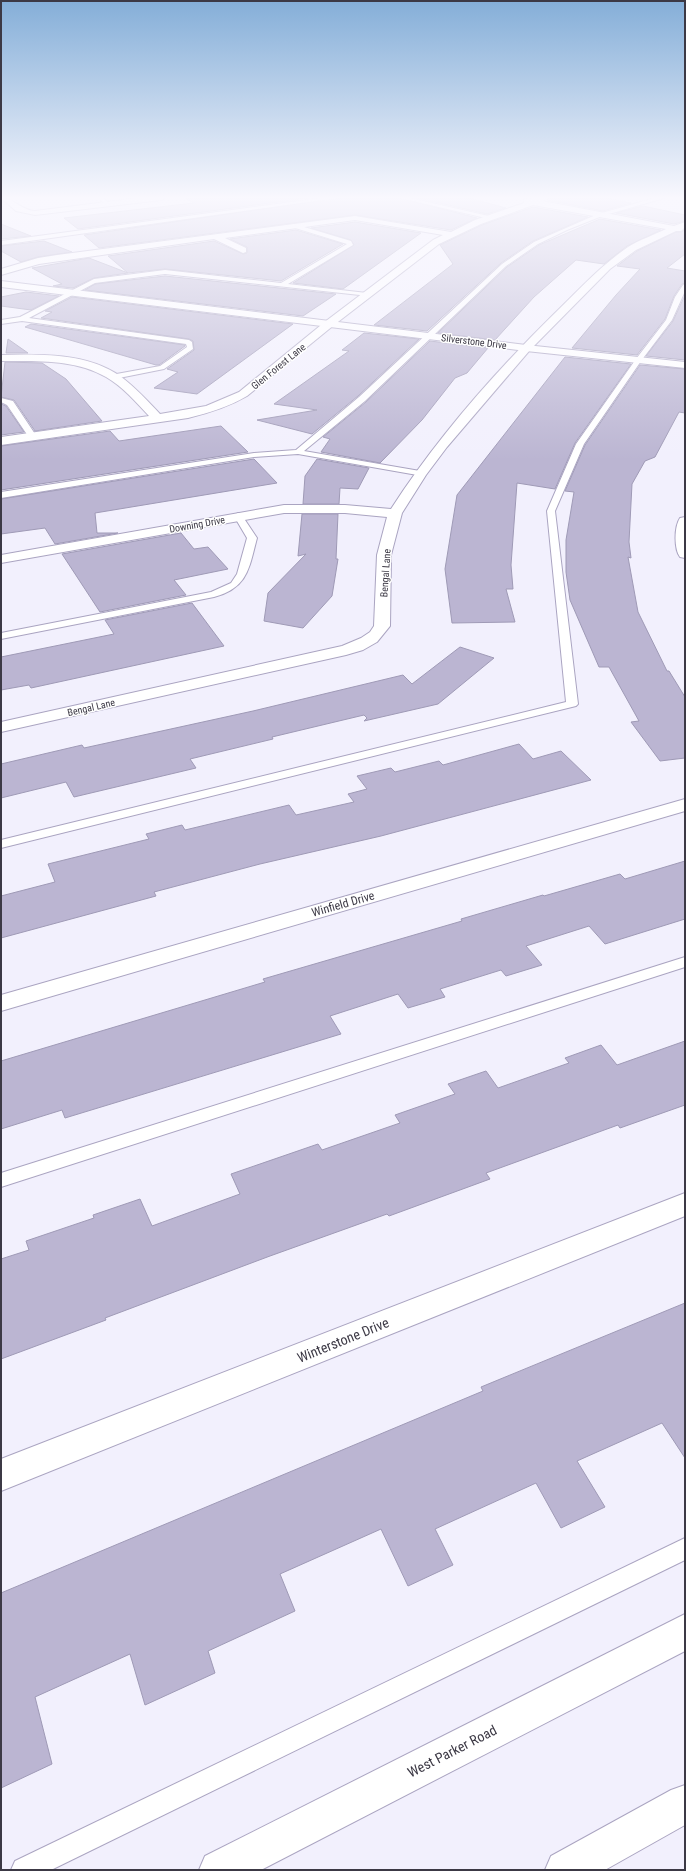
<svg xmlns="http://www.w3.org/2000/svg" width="686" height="1871" font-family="'Roboto Condensed',sans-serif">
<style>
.building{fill:#bbb5d2;stroke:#9f9ab6}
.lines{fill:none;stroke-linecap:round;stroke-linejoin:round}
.lane-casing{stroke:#aaa4c1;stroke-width:2}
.street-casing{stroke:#aaa4c1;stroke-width:2}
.secondary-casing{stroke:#aaa4c1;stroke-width:2}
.lane{fill:#fff;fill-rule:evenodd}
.street{fill:#fff;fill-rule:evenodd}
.secondary{fill:#fff;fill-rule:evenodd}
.labels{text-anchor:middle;stroke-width:3;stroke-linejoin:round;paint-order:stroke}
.far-street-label{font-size:10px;fill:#3c3945;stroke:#fff}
.street-label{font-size:12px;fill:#3c3945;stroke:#fff}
.near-street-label{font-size:14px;fill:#3c3945;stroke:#fff}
</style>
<rect width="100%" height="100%" fill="#f2f0fd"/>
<g class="building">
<polygon points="185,198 307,198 78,229 64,218 194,203"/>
<polygon points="338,198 399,198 477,218 451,230 355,215 99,248 84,235"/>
<polygon points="418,198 469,198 506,208 487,214"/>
<polygon points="549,198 608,198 631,203 603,211 547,200"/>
<polygon points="643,206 685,215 685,221 674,224 616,213"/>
<polygon points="533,207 588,217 533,241 501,263 427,331 374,325 453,264 440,245 482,225"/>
<polygon points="600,219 661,230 627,246 604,264 576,260 534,297 495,340 438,333 507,267 539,245"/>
<polygon points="355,222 421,233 343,289 293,283 354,245 351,240 311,228"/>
<polygon points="1,224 31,236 1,239"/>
<polygon points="685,229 685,254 667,268 685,271 685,283 682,284 674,296 665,319 637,355 572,348 616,295 640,269 617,266 637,251 676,232 682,232"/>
<polygon points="296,230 343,244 281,281 165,269 128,273 108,256 214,241 243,254 247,253 247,247 230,239"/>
<polygon points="44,241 72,252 38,257 21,262 1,251 1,246"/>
<polygon points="89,258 128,273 94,278 73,288 53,286 62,284 32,268"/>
<polygon points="165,276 336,294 303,316 85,290 95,284"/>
<polygon points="26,292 59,296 31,310 1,306 1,297"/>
<polygon points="685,295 685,360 646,356 673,321"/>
<polygon points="72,297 293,324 197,394 154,388 178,372 167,369 194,350 193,341 189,339 41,318 52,312 45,311"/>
<polygon points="31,324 185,345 185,346 159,365 156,365 25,327"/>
<polygon points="364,333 419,339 358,396 312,434 257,420 317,410 274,404 349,351 342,350"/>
<polygon points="8,339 28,353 6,353"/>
<polygon points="430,341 488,348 467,373 455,378 422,420 380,463 321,452 330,439 323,437 366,402"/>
<polygon points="565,357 631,364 575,443 555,489 517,483 511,565 513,589 506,589 515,622 452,623 445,569 457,495"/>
<polygon points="5,362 42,363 66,379 102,421 35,431 14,400 1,397"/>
<polygon points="640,365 685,369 685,413 679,412 655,457 645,461 632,484 629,542 631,558 628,557 638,612 667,671 669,671 685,697 685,758 660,761 631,722 639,721 609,667 599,667 570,600 566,572 566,540 574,492 565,491 585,445"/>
<polygon points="1,404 6,406 24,432 1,435"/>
<polygon points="221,426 248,452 1,490 1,446 110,431 119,441"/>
<polygon points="254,459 277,483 95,513 97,533 118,533 55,544 45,528 1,534 1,499"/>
<polygon points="317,459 369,468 358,489 340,488 339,504 303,504 305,476"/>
<polygon points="302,514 338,514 336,559 338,559 332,596 303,628 264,621 268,593 306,554 298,556"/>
<polygon points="181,533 194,549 208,547 228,569 174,580 186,595 100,612 62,554"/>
<polygon points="192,603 224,646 31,688 29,685 1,690 1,657 114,634 105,620"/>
<polygon points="460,647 494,658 438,704 364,721 367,718 364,715 272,737 273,739 190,759 196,768 74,797 66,782 1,798 1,764 82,745 84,748 253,711 403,675 412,684"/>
<polygon points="519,744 533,759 561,751 591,780 381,836 260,864 154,892 156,896 1,938 1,896 55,882 48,864 149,839 146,834 182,825 185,830 289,805 296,815 354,802 348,794 367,789 357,776 391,768 395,772 439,761 443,765"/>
<polygon points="685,861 685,919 605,944 589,926 526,946 542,965 506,976 501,970 440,989 445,997 408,1008 398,994 330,1016 341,1034 65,1118 62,1110 1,1129 1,1061 265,982 263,979 462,921 461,919 543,895 544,896 620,874 625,879"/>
<polygon points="685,1041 685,1105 620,1128 618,1125 486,1173 490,1179 389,1216 387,1214 270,1256 105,1318 106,1320 1,1359 1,1259 29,1250 26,1241 94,1218 93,1215 140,1199 152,1226 240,1194 231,1174 318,1144 322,1150 400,1123 395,1115 455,1094 448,1084 486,1071 498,1088 569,1063 565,1058 601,1045 617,1065"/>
<polygon points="685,1303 685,1458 662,1423 577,1461 605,1507 561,1528 536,1483 435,1529 453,1565 408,1586 381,1529 280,1574 295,1611 208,1651 215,1673 145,1705 130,1654 35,1697 52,1764 1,1788 1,1593 483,1391 481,1387"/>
</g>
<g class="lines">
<g class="lane-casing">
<g id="lane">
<polygon points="98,198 103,198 111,205 106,206"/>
<polygon points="321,198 337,198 1,245 1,241"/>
<polygon points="400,198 410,198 493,217 490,219"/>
<polygon points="655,198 664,198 602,216 567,230 538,244 506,266 365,401 304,451 420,471 423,472 423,476 298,454 254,457 1,498 1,492 254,453 296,450 359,397 502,264 534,242 598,214"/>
<polygon points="294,224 351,241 353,245 288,284 367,293 369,294 369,296 165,274 95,283 29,318 189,340 192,342 193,349 164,369 114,379 111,379 111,375 160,366 187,347 186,344 22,321 1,324 1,320 20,317 94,279 165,270 281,283 347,244 292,227"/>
<polygon points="685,284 685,291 672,320 641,361 584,444 555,511 578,704 576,706 1,848 1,840 566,702 547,511 576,444 636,359 666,320 675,297 683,285"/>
<polygon points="1,398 13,401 37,437 36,439 30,439 7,405 1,402"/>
<path d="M238 513 241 514 257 538C249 568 248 588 214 597L1 639V633L211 592 231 583 237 574 247 538 234 516Z"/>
<polygon points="685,957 685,967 1,1187 1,1173"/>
<polygon points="685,1538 685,1560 51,1870 11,1870 15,1861"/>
</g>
</g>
<g class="street-casing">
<g id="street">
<path d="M1 198C14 198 21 210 35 211L138 198H165L161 200 35 215 16 211Z"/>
<path d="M536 198H548L542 201 674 226 685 222V227L681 231H676L636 250 610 269 530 350 447 447 426 475 402 513 391 555 390 626 377 642 363 650 346 655 1 732V722L342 646 361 638 370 632 374 626 377 555 387 517 345 513H284L1 563V555L284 505H345L391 509C437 438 494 373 554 314 578 291 600 266 628 247 639 240 654 235 666 229L533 205 481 224 439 244 334 325 247 396C228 407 209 413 188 418L1 445V437L149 416C136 402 123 387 106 377 75 359 36 361 1 361V355C40 354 87 353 120 376 135 387 148 401 160 414L206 406 239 392 326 321 433 240 443 235 355 220 225 238 246 248V252L243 253 214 239 39 264 1 275V269L38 258 57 255 355 216 451 232 475 220 524 203V199Z"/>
<path d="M685 517V558L680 557C674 549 674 527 680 518Z"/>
<polygon points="685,799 685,811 1,1011 1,995"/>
<polygon points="685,1193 685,1216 1,1491 1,1459"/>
</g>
</g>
<g class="secondary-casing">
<g id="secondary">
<polygon points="1,281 526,345 685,362 685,368 526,351 1,287"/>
<polygon points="685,1614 685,1651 261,1870 199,1870 205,1856"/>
<polygon points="685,1785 685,1825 605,1870 545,1870 551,1856 671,1790"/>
</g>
</g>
<use href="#lane" class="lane"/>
<use href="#street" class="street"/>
<use href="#secondary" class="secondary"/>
</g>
<linearGradient id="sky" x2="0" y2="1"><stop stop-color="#84aed8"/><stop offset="0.43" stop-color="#f9f8fe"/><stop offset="1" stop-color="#f9f8fe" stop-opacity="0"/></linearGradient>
<rect width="686" height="460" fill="url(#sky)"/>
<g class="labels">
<g class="far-street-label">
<text transform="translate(474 341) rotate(7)" y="4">Silverstone Drive</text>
<text transform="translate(278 366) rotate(-39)" y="4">Glen Forest Lane</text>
<text transform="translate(197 524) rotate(-10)" y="4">Downing Drive</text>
<text transform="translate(385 573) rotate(-86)" y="4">Bengal Lane</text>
<text transform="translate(91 707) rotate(-13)" y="4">Bengal Lane</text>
</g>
<g class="street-label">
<text transform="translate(343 904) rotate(-16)" y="4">Winfield Drive</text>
</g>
<g class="near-street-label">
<text transform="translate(343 1340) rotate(-22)" y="5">Winterstone Drive</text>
<text transform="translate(452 1751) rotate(-27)" y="5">West Parker Road</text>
</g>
</g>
<rect width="686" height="1871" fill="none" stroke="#3c3945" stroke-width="4"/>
</svg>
